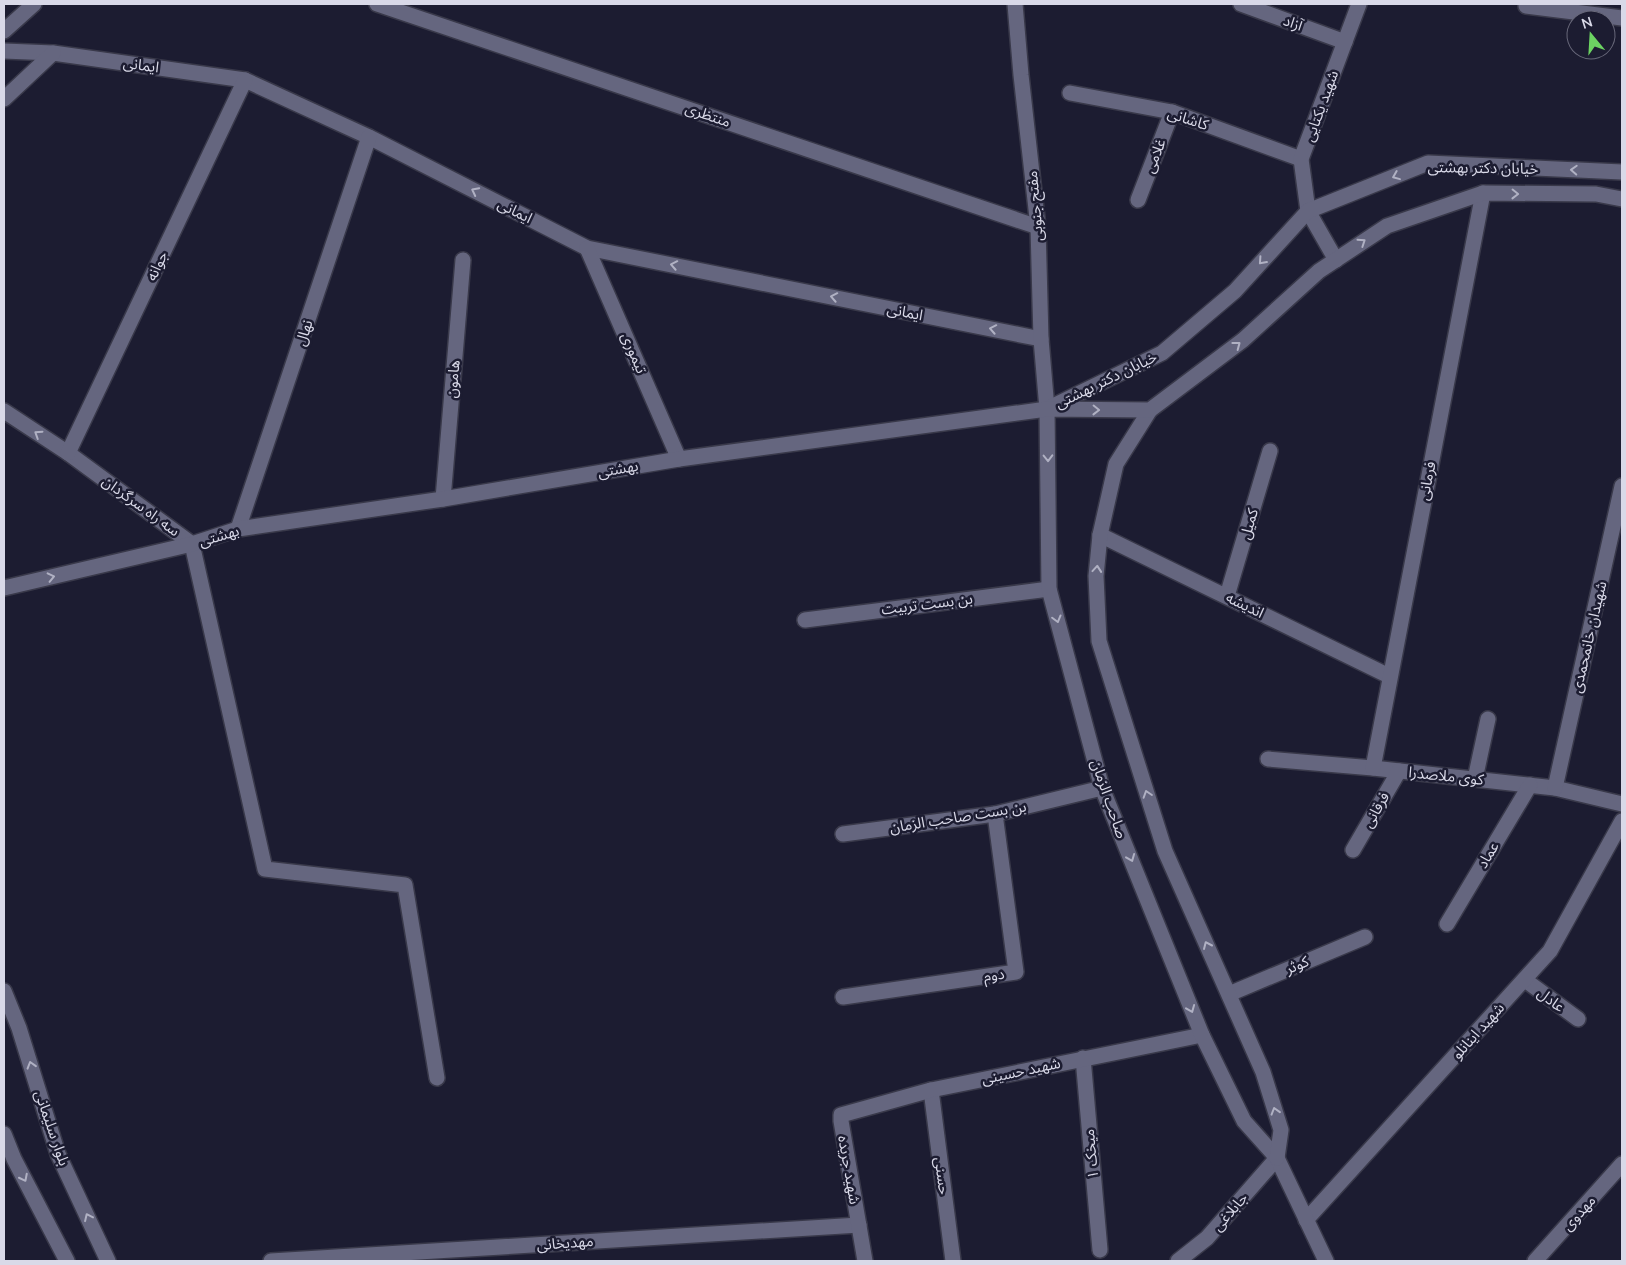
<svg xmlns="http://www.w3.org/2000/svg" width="1626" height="1265" font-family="'Nunito Sans','Noto Sans Arabic',sans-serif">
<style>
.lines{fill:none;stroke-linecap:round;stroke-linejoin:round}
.street-casing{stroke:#39394a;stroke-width:18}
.secondary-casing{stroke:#39394a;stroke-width:18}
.street{stroke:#65667f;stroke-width:15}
.secondary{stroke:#65667f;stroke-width:15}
.oneway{stroke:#b0b1c3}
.labels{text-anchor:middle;stroke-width:5;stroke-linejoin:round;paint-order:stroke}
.street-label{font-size:15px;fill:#d9d9e8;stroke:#1c1c31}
</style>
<rect width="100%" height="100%" fill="#1c1c31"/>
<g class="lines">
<g class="street-casing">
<g id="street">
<polyline points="377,4 1038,227"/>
<polyline points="1241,4 1345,42"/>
<polyline points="1526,6 1622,18"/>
<polyline points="4,31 34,4"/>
<polyline points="4,51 53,53 245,80 369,137 587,248 1041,339"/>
<polyline points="1070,93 1172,112 1301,159"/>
<polyline points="4,99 53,53"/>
<polyline points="1138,200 1172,112"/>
<polyline points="1308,211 1301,159 1359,4"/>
<polyline points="587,248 679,459"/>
<polyline points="4,411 68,453 192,544 265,869 405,885 437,1078"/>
<polyline points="68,453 245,80"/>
<polyline points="443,499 463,260"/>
<polyline points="238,529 369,137"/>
<polyline points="1100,535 1389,676"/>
<polyline points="1227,596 1270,451"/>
<polyline points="805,620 1049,589"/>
<polyline points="1268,759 1373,768 1555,788 1622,804"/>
<polyline points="1373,768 1483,193"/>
<polyline points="1475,779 1488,719"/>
<polyline points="1555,788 1622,486"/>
<polyline points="843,834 995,814 1102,788"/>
<polyline points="1353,850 1399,771"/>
<polyline points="1447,924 1530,785"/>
<polyline points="1525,980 1578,1019"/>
<polyline points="1229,994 1365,937"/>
<polyline points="843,997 1016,972 995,814"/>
<polyline points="1083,1058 1100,1250"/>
<polyline points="931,1090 953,1261"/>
<polyline points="1306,1220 1550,951 1622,821"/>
<polyline points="271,1261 859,1225"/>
<polyline points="865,1261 841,1121 841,1115 931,1090 1202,1035"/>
<polyline points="1178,1261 1207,1238 1277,1158"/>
<polyline points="1535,1261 1622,1164"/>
</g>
</g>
<g class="secondary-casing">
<g id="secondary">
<polyline points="1015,4 1021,75 1038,227 1041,339 1047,409 1049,589 1102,788 1202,1035 1244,1121 1277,1158 1326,1261"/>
<polyline points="1308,211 1336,260"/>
<polyline points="1051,407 1162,353 1235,291 1308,211 1428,163 1622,172"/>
<polyline points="1150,410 1116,464 1100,535 1096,576 1099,641 1165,851 1263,1072 1281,1130 1277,1158"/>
<polyline points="4,588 192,544 238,529 443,499 679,459 1047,409 1150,410 1243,340 1319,271 1387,226 1483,193 1596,194 1622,199"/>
<polyline points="4,991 19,1028 58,1154 108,1261"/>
<polyline points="4,1134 14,1159 67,1261"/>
</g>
</g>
<use href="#street" class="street"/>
<use href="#secondary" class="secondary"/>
</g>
<defs><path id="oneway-chevron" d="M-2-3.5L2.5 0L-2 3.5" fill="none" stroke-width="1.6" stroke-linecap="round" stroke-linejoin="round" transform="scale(1.25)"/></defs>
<g class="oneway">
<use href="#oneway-chevron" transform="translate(1574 170) rotate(-177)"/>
<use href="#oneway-chevron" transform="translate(1396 176) rotate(158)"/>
<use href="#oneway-chevron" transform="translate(475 191) rotate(-153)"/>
<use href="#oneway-chevron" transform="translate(1515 194) rotate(1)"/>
<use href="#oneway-chevron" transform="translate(1362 242) rotate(-34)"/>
<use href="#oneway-chevron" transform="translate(1262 261) rotate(132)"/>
<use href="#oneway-chevron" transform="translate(674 265) rotate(-169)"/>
<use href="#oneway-chevron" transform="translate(834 297) rotate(-169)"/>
<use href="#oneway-chevron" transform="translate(993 329) rotate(-169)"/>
<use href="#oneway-chevron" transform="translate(1237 345) rotate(-37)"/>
<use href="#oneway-chevron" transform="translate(1096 410) rotate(1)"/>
<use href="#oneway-chevron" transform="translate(38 434) rotate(-147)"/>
<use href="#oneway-chevron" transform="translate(1048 458) rotate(89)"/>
<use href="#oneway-chevron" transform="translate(1097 569) rotate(-85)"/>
<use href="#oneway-chevron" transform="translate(51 577) rotate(-13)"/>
<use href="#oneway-chevron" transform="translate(1057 619) rotate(75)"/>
<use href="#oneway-chevron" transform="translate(1147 794) rotate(-108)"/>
<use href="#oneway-chevron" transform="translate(1131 858) rotate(68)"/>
<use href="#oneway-chevron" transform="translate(1207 945) rotate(-114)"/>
<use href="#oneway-chevron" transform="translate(1191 1009) rotate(68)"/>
<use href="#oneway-chevron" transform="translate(31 1065) rotate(-107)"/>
<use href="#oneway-chevron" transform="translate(1275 1111) rotate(-107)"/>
<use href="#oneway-chevron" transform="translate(24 1178) rotate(63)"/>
<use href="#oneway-chevron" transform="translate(88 1217) rotate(-115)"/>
</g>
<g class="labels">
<g class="street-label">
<text transform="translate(1293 23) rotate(20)" y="5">آزاد</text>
<text transform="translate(141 65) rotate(8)" y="5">ایمانی</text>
<text transform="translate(1321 106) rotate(-70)" y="5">شهید یکتایی</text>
<text transform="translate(708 115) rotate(19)" y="5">منتظری</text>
<text transform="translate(1188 119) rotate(18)" y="5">کاشانی</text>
<text transform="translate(1155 156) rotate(-69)" y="5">غلامی</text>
<text transform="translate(1483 168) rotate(1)" y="5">خیابان دکتر بهشتی</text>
<text transform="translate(1035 206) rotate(-95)" y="5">مفتح جنوبی</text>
<text transform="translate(515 211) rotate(27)" y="5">ایمانی</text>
<text transform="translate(157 266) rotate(-65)" y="5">جوانه</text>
<text transform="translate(905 312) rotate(11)" y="5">ایمانی</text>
<text transform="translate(304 333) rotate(-72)" y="5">نهال</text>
<text transform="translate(634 353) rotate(67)" y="5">تیموری</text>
<text transform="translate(453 379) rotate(-85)" y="5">هامون</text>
<text transform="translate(1106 380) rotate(-26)" y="5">خیابان دکتر بهشتی</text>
<text transform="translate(618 469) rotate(-10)" y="5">بهشتی</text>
<text transform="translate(1427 481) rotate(-79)" y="5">فرمانی</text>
<text transform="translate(141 506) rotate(36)" y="5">سه راه سرگردان</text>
<text transform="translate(1249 524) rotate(-74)" y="5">کمیل</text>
<text transform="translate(219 536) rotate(-17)" y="5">بهشتی</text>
<text transform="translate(927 604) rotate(-7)" y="5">بن بست تربیت</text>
<text transform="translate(1245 605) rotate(26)" y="5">اندیشه</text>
<text transform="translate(1589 637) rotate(-77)" y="5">شهیدان خانمحمدی</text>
<text transform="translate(1446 776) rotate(6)" y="5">کوی ملاصدرا</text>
<text transform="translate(1109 799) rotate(71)" y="5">صاحب الزمان</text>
<text transform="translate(1376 810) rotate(-60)" y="5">فرقانی</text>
<text transform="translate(958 817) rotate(-9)" y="5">بن بست صاحب الزمان</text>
<text transform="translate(1488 855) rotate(-59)" y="5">عماد</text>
<text transform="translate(1297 965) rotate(-23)" y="5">کوثر</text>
<text transform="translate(994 975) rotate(-8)" y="5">دوم</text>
<text transform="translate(1551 1000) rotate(37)" y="5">عادل</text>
<text transform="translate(1478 1031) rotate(-48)" y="5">شهید اینانلو</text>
<text transform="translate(1021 1071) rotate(-12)" y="5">شهید حسینی</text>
<text transform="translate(52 1128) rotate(71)" y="5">بلوار سلیمانی</text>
<text transform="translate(1091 1154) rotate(-95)" y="5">میخک ۱</text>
<text transform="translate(849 1170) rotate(80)" y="5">شهید جریده</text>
<text transform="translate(942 1176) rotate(83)" y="5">حسنی</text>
<text transform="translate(1230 1212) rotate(-49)" y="5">جابلاغی</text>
<text transform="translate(1579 1213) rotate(-48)" y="5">مهدوی</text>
<text transform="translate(565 1243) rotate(-4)" y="5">مهدیخانی</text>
</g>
</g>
<rect width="1626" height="1265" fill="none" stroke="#d9d9e8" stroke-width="10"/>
<g transform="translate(1591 35) rotate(342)"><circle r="24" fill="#1c1c31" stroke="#68687a"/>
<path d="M0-4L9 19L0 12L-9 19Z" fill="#6cd362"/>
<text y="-8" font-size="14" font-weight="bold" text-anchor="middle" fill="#d9d9e8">N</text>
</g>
</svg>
